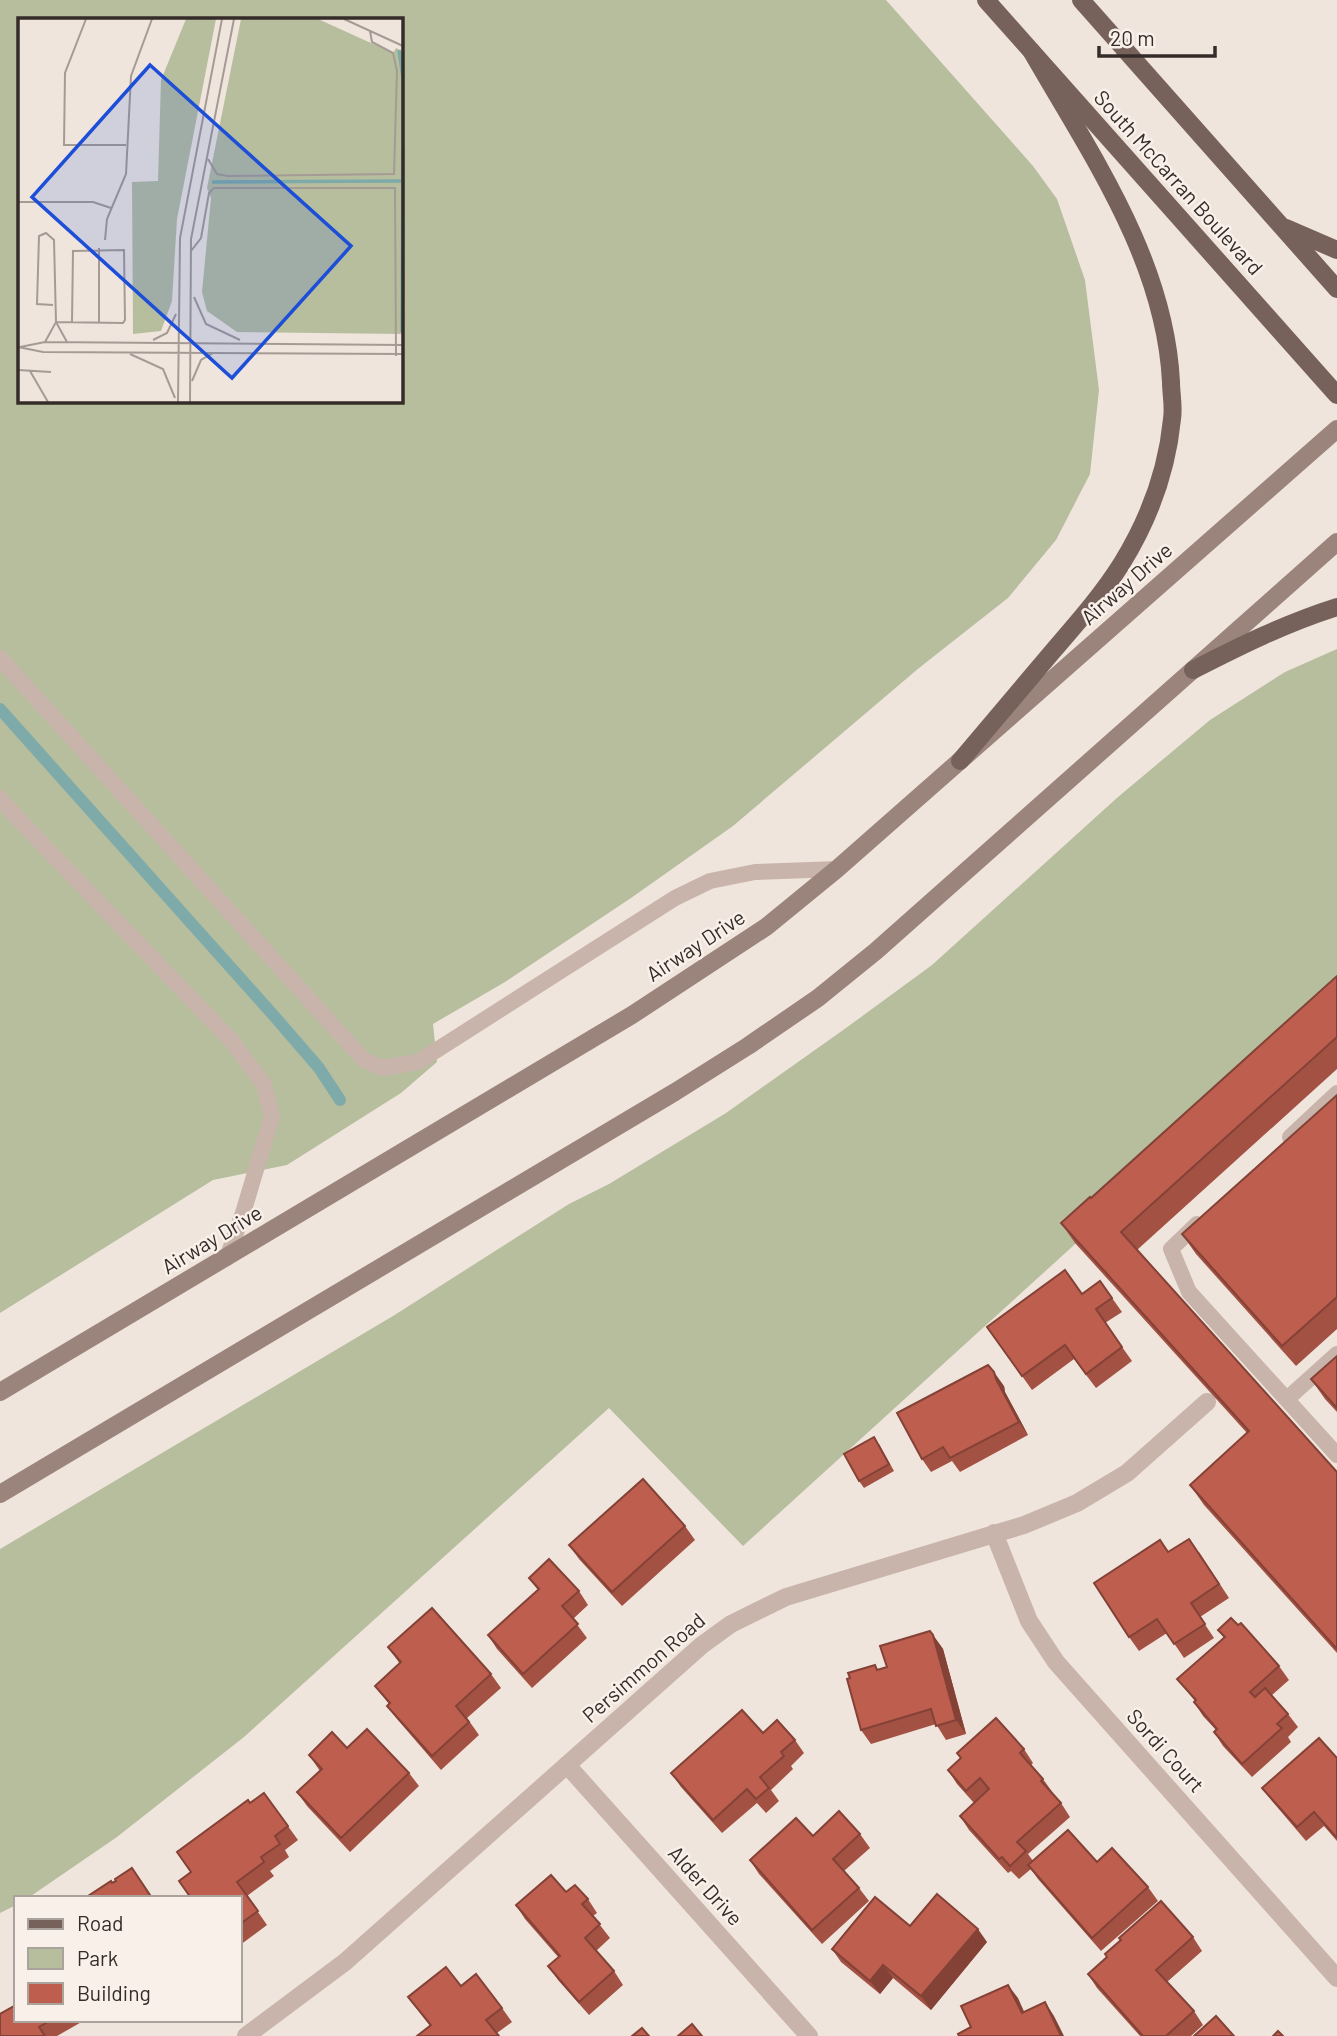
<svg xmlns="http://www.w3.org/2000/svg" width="1337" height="2036" font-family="Barlow,sans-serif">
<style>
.green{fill:#b7be9e;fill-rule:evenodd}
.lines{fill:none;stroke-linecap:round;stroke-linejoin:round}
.stream{stroke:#7eaba9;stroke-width:12}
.lane{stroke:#c8b4aa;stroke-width:16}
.street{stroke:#c8b4aa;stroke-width:18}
.secondary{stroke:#9b847b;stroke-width:18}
.primary{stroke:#76615b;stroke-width:18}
.wall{fill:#a35143}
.shaded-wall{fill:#844237}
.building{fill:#bd5e4e;stroke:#844237;stroke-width:2}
.labels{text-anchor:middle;stroke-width:5;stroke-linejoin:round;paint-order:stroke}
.street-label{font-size:21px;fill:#352c29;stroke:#f8f0e9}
.inset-river{fill:none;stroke:#7eaba9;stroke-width:3.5}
.inset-road{fill:none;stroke:#a59b95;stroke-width:2}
.view{fill:#1d4ed8;fill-opacity:0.15;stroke:#1d4ed8;stroke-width:3.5}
.inset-edge{fill:none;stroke:#352c29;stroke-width:3.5}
</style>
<rect width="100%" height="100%" fill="#f0e5dd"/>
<g class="green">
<path d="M0 0H886L1033 166 1057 199 1085 280 1099 390 1090 474 1056 540 1008 598 919 668 733 826 631 898 505 982 433 1024 437 1062 401 1093 287 1165 213 1180 0 1313ZM19 19H401V401H19Z"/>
<polygon points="1337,649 1337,1006 743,1546 609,1408 244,1737 117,1837 28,1898 16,1898 16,1905 0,1913 0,1549 393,1316 569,1204 609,1184 726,1113 846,1028 932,965 1118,797 1210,720 1285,672"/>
</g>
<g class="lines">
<polyline class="stream" points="0,709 275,1017 319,1068 340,1100"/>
<g class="lane">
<polyline points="0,658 364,1060 383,1068 418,1062 675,898 710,881 755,872 837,869"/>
<polyline points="0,798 21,822 231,1040 264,1085 272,1116 243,1213 227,1258"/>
<polyline points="1290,1137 1337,1093"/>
<polyline points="1197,1224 1171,1249 1189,1292 1337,1455"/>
<polyline points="1287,1399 1337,1354"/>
</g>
<g class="street">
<polyline points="994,1533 1029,1621 1056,1662 1337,1978"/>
<polyline points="567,1765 809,2036"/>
<polyline points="246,2036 345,1962 702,1645 731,1624 786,1597 1024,1525 1077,1503 1127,1473 1207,1402"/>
</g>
<g class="secondary">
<polyline points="0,1392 632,1015 766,927 837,869 1337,429"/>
<polyline points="0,1494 675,1092 748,1046 818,998 876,951 1337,542"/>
</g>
<g class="primary">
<polyline points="986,0 1337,395"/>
<polyline points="1081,0 1337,289"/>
<polyline points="1286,228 1337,250"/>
<path d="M1193 670C1240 646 1286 623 1337 607"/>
<path d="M960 761C991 724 1022 688 1053 651 1077 623 1102 595 1122 563 1149 519 1167 471 1172 419 1174 407 1171 394 1171 382 1165 260 1091 155 1032 52"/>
</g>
</g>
<g class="wall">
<polygon points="1337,976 1337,1069 1137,1250 1337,1472 1337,1653 1204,1505 1190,1485 1247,1433 1075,1243 1061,1223 1091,1198"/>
<polygon points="1337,1095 1337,1329 1296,1366 1196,1254 1182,1234"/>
<polygon points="1100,1281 1122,1312 1105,1323 1132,1361 1096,1388 1074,1359 1032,1390 987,1327 1082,1294"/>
<polygon points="1337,1356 1337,1412 1325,1399 1311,1379"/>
<polygon points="1004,1386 1005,1392 1028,1435 960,1472 952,1461 931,1472 922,1459"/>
<polygon points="879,1444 894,1471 864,1488 859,1481"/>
<polygon points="685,1526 695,1540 622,1606 579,1559 569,1545"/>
<polygon points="1160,1540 1169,1552 1199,1552 1229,1598 1200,1617 1214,1638 1184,1658 1167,1633 1139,1651 1129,1637"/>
<polygon points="529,1578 579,1591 588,1605 573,1619 587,1638 532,1688 497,1649 488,1635 538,1590"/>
<polygon points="1238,1625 1279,1666 1289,1680 1272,1695 1288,1714 1298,1727 1288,1737 1291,1742 1252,1777 1223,1746 1214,1732 1216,1730 1203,1716 1194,1702 1195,1701 1177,1679 1224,1638 1218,1630"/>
<polygon points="930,1631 943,1649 966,1734 946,1740 936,1724 871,1744 861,1730 875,1665 878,1670 887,1667"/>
<polygon points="388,1647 491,1674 501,1688 467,1718 479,1735 441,1770 397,1719 387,1706 389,1704 375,1686 400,1664"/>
<polygon points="763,1733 795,1740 804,1753 791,1766 793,1769 771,1790 779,1801 766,1813 757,1803 722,1833 681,1787 671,1773"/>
<polygon points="347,1748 409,1773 419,1786 350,1852 307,1806 297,1792 320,1771 309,1755"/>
<polygon points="1024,1749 1033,1763 1031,1765 1043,1779 1053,1793 1052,1794 1061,1803 1070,1817 1028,1854 1033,1861 1097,1862 1148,1887 1158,1901 1101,1951 1038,1879 1031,1869 1019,1879 1011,1871 1008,1873 969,1830 960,1816 974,1803 957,1784 948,1770 961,1759 957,1753"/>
<polygon points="1337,1758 1337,1841 1324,1826 1306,1841 1272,1801 1262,1788"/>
<polygon points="264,1793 298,1840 285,1850 289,1857 270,1871 274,1876 247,1896 267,1925 240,1945 240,1898 191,1872 250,1803"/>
<polygon points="860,1834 870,1848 844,1871 859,1888 869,1901 822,1944 759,1874 750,1860 813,1836"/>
<polygon points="566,1892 588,1899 597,1913 593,1916 610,1938 596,1951 614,1971 623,1985 589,2015 558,1980 548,1966 559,1958 525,1919 516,1905"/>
<polygon points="910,1926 987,1942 931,2010 893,1978 880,1994 841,1962 832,1949"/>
<polygon points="1193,1937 1202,1951 1167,1982 1194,2011 1203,2025 1191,2036 1140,2036 1097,1988 1088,1974"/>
<polygon points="461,1986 502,2008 512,2022 497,2033 430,2026 408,1997"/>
<polygon points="16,2020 85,2020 57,2036 0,2036"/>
</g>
<g class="shaded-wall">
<polygon points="994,1372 1004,1386 1005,1392 1028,1435 1019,1422 996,1379"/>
<polygon points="933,1635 943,1649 966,1734 956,1720"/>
<polygon points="978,1929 987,1942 931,2010 921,1996"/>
<polygon points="883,1965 893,1978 880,1994 870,1981"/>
<polygon points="1008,1985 1018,1998 1031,2027 1022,2013"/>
<polygon points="1045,2002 1054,2016 1064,2036 1061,2036"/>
</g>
<g class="building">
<polygon points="1337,976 1337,1037 1121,1232 1337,1472 1337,1649 1190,1485 1249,1431 1061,1223 1090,1197 1091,1198"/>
<polygon points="1337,1095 1337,1297 1282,1346 1182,1234"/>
<polygon points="1065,1270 1082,1294 1100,1281 1112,1298 1096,1309 1122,1347 1086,1374 1065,1345 1022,1376 987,1327"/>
<polygon points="1337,1356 1337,1408 1311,1379"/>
<polygon points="988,1365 994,1372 996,1379 1019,1422 950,1458 943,1447 922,1459 897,1413"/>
<polygon points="874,1437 889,1464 859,1481 844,1454"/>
<polygon points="643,1479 685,1526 612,1592 569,1545"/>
<polygon points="1189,1539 1219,1584 1191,1603 1205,1624 1174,1644 1157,1619 1129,1637 1094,1583 1160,1540 1168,1552"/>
<polygon points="549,1559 579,1591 562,1606 578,1624 523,1674 488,1635 539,1589 529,1578"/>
<polygon points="432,1608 491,1674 456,1706 469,1722 432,1756 387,1706 390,1703 375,1686 401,1662 388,1647"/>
<polygon points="1231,1618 1238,1625 1241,1623 1279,1666 1250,1692 1255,1697 1265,1688 1288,1714 1277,1724 1282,1728 1242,1764 1214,1732 1217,1729 1194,1702 1196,1700 1177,1679 1225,1637 1218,1630"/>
<polygon points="930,1631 933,1635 956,1720 936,1726 931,1709 861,1730 847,1679 850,1678 848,1673 875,1665 877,1670 887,1667 880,1646"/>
<polygon points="742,1710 763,1733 777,1720 795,1740 781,1752 784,1756 760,1777 769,1788 756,1799 747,1789 713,1820 671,1773"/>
<polygon points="996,1718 1024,1749 1020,1753 1043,1779 1041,1781 1061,1803 1017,1842 1026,1851 1010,1866 1002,1857 999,1859 960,1816 989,1789 980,1778 966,1791 948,1770 961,1758 957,1753"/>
<polygon points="367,1729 409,1773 341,1838 297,1792 322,1769 309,1755 332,1732 347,1748"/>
<polygon points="1319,1738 1337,1758 1337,1838 1314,1812 1297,1827 1262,1788"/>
<polygon points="264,1793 288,1826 275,1836 280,1844 261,1857 264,1862 237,1882 258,1911 240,1924 240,1898 191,1898 179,1881 191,1872 177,1852 248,1800 250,1803"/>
<polygon points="839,1811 860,1834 833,1859 859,1888 812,1930 750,1860 796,1818 813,1836"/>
<polygon points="1068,1830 1097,1862 1112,1848 1148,1887 1092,1938 1028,1865"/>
<polygon points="132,1868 152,1898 85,1898 111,1881 112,1883 116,1881 115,1879"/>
<polygon points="551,1875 566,1892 575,1885 588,1899 582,1904 600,1924 585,1938 614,1971 579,2002 548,1966 560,1956 516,1905"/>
<polygon points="937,1894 978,1929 921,1996 883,1965 870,1981 832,1949 875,1897 910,1926"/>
<polygon points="1161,1901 1193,1937 1156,1970 1194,2011 1166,2036 1143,2036 1088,1974 1107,1957 1105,1954 1121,1940 1119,1938"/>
<polygon points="446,1967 461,1986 476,1974 502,2008 486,2020 499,2036 417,2036 431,2025 408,1997"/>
<polygon points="1008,1985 1022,2013 1045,2002 1061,2036 959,2036 958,2034 971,2027 961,2006"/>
<polygon points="16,2005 16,2020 51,2020 39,2027 45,2036 0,2036 0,2014"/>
<polygon points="1216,2016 1234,2036 1194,2036"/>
<polygon points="692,2024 702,2036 678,2036"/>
<polygon points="642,2028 649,2036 632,2036"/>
<polygon points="1278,2031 1283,2036 1273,2036"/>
</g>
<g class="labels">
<g class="street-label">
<text transform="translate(1178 183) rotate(48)" y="7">South McCarran Boulevard</text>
<text transform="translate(1127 584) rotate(-41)" y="7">Airway Drive</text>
<text transform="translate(696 946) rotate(-33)" y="7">Airway Drive</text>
<text transform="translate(212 1240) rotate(-31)" y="7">Airway Drive</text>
<text transform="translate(644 1668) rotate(-41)" y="7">Persimmon Road</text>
<text transform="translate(1165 1751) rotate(48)" y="7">Sordi Court</text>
<text transform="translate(705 1886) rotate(48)" y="7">Alder Drive</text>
</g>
</g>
<g transform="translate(18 18)">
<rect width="385" height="385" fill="#f0e5dd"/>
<path d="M168 1H198L159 201 154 283 143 313 115 316 114 164 140 163 143 62ZM223 1H300L375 35 378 30 384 33 385 316 219 314 189 293 184 274 193 180 189 170Z" fill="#b7be9e"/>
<path class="inset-river" d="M381 32 385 60M194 164 383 163M384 314 385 128"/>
<path class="inset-road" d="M68 1 47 55 46 127H108M326 1 385 28M190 141 199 156 210 158 376 156 379 53 375 35 354 24 352 13M0 184H75L93 190M87 222 89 201 108 156 113 58 134 1M81 230V304M173 233 183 220 191 175 196 170H377L378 338M176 279 188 306 222 322M35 287 19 286 21 218 28 215 36 222 38 304 105 305 107 302 106 232 55 233 54 304M135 322 149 315 158 296M27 324 38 304 49 324M0 329 25 334 385 336M2 329 27 324 385 327M112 336 145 351 157 380M0 352 33 354M12 353 30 384M174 363 183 342 195 335M160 384 162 220 204 1M172 384 173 221 216 1"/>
<path class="view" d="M132 47 333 228 214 360 14 179Z"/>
<rect width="385" height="385" class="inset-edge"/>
</g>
<rect x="14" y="1896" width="228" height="126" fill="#f8f0e9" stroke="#aaa29c" stroke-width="2"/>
<rect x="28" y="1919" width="35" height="10" fill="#76615b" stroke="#aaa29c" stroke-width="2"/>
<text x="77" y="1931" font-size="21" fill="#352c29">Road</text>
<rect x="28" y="1948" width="35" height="21" fill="#b7be9e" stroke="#aaa29c" stroke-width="2"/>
<text x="77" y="1966" font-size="21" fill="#352c29">Park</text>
<rect x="28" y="1983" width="35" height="21" fill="#bd5e4e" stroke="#aaa29c" stroke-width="2"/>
<text x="77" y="2001" font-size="21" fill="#352c29">Building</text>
<path d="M1099 46v10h116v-10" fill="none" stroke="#352c29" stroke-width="3.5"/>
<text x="1110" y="46" font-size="21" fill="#352c29" stroke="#f8f0e9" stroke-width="5" paint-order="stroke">20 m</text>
</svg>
